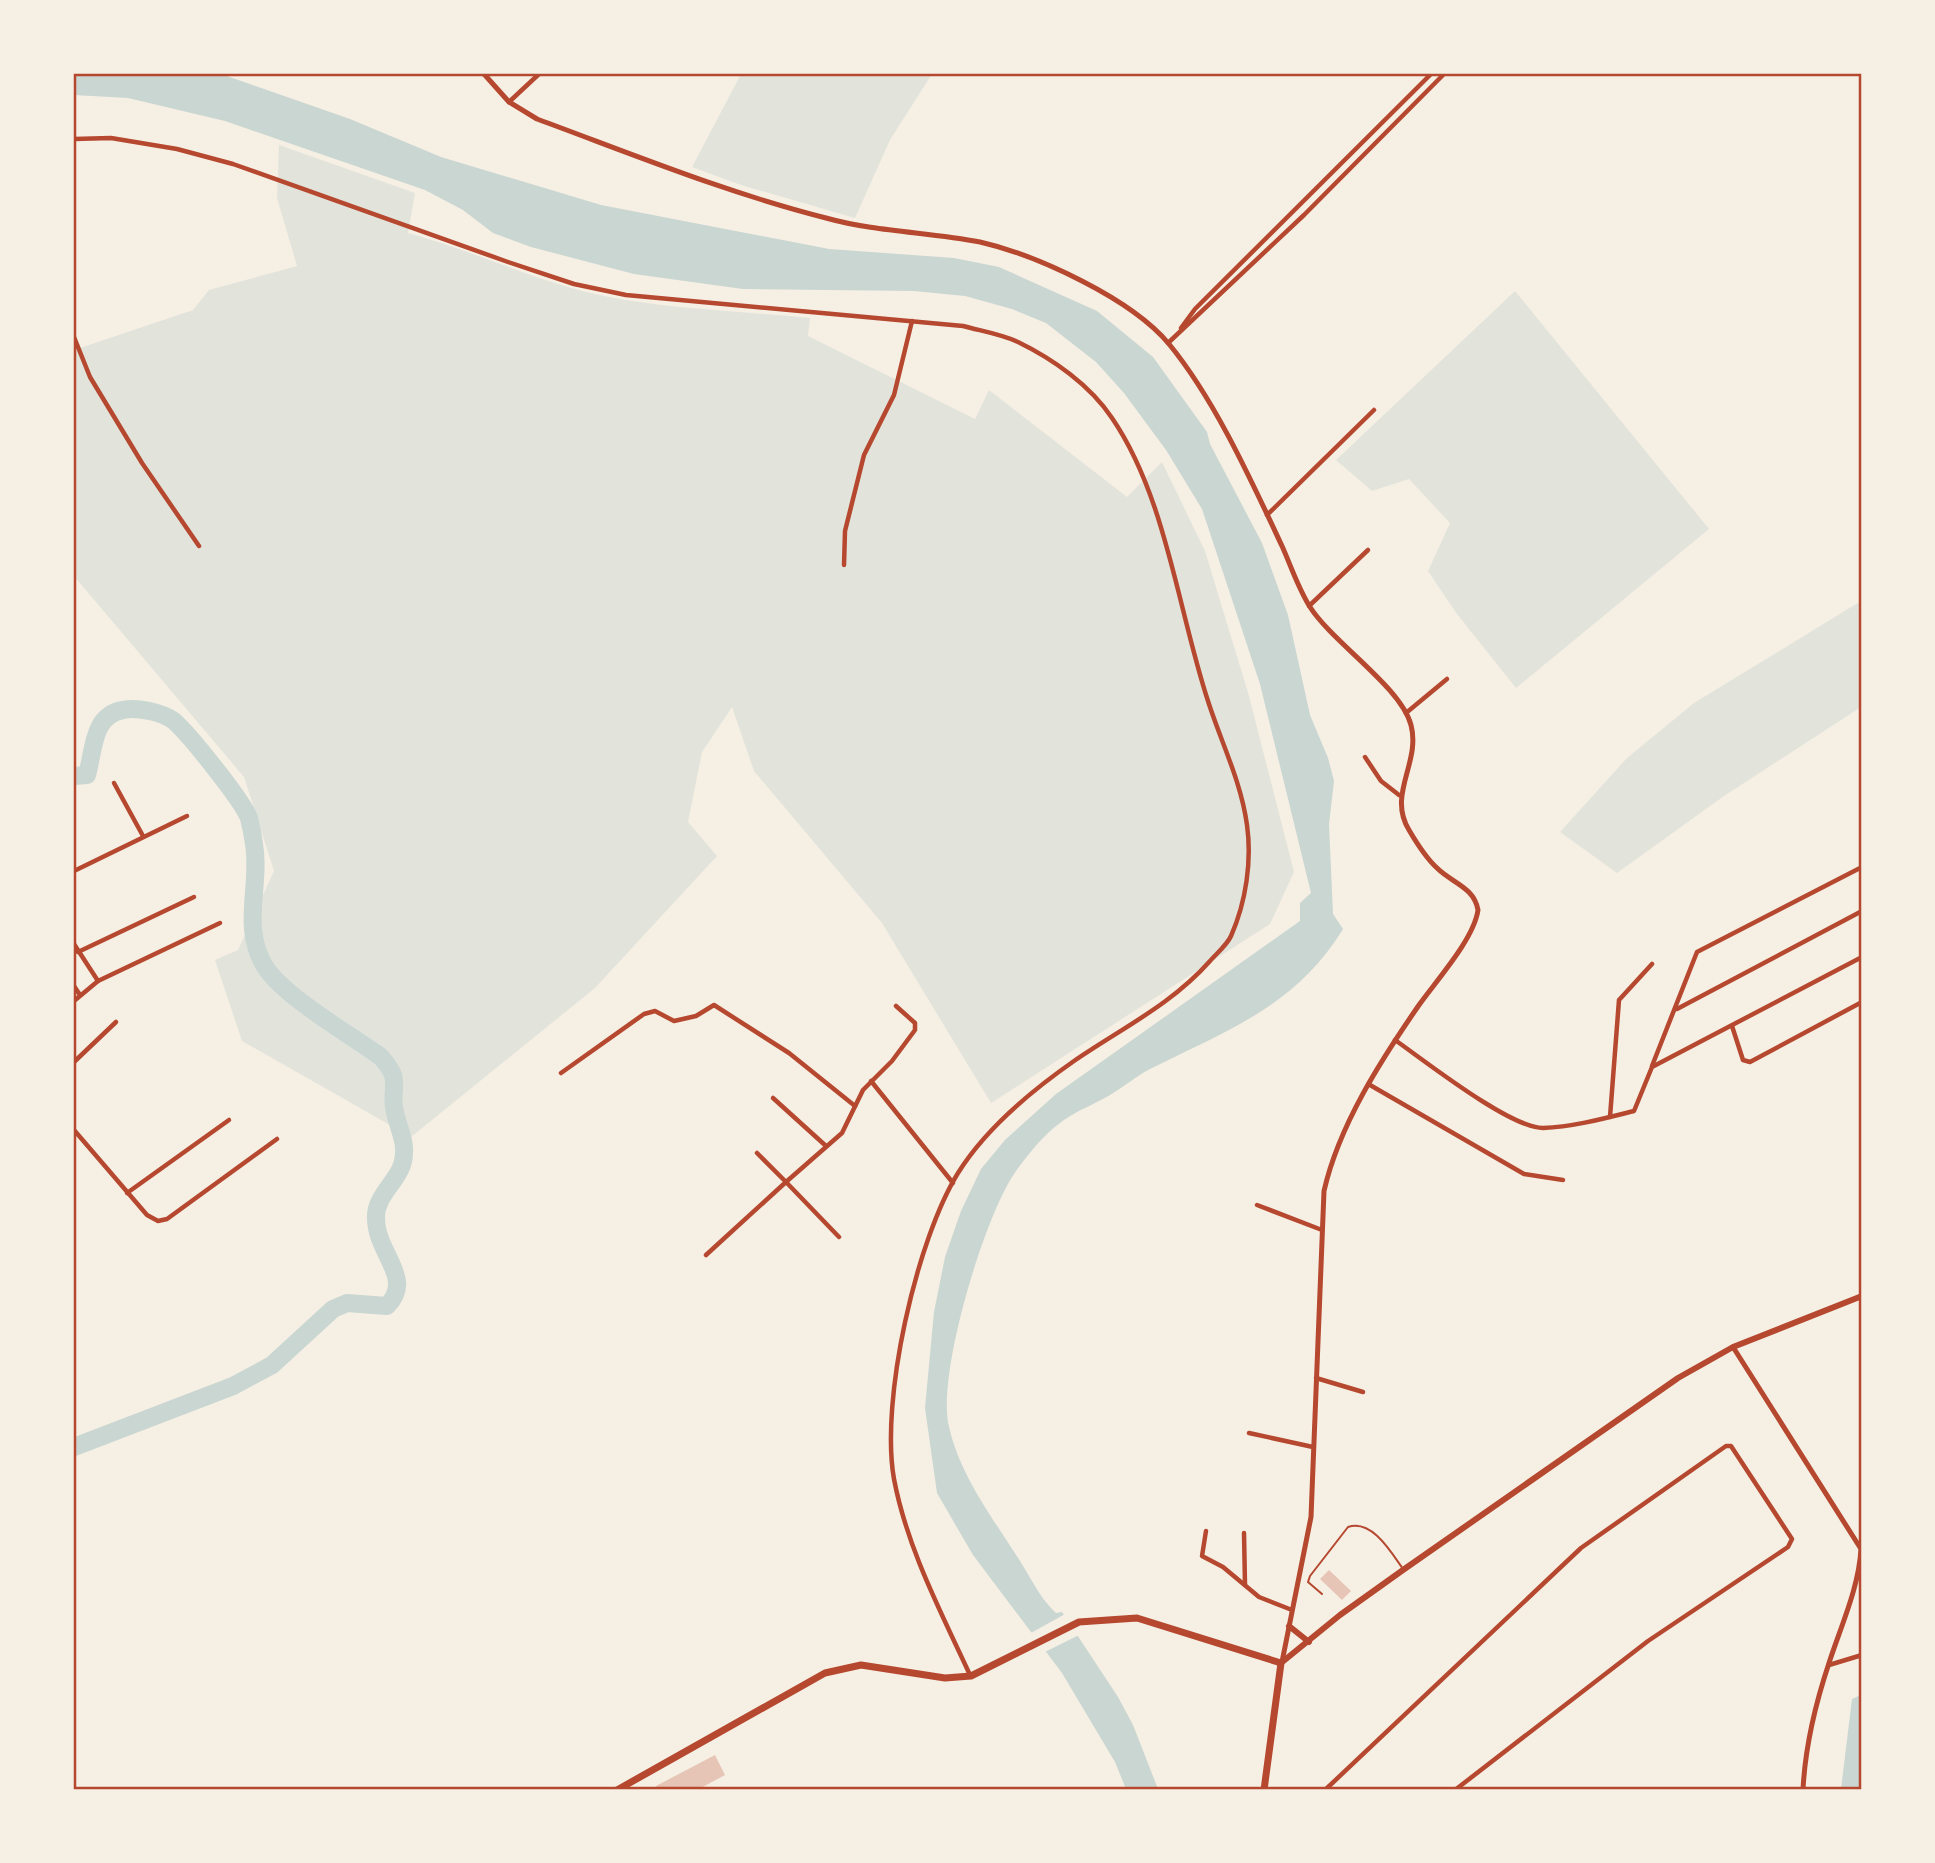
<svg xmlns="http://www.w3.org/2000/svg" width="1935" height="1863" font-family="Lato,sans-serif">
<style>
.green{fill:#e2e4dc}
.water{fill:#c9d6d2}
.pier{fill:#f6efe4}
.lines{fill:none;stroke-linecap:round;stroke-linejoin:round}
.river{stroke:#c9d6d2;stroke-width:18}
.building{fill:#e6c5b7}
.service{stroke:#b5482f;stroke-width:2}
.minor{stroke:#b5482f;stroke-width:4.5}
.tertiary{stroke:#b5482f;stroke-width:5}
.secondary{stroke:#b5482f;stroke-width:6}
.primary{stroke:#b5482f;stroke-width:7}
.neatline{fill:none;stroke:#b5482f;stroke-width:2.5}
</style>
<rect width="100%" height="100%" fill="#f6efe4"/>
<g class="green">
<polygon points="741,74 932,74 890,140 855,218 741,185 692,167"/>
<path d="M279 145 415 193 408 233C464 248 516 272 571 288 646 309 733 310 810 318L808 336 975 419 989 390 1127 497 1162 462 1205 551 1249 696 1294 872 1270 924 991 1103 882 923 754 771 732 707 702 752 688 822 717 856 595 988 411 1137 242 1041 215 960 238 950 274 871 244 777 74 576V350L193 310 209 290 297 266 277 198Z"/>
<polygon points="1515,291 1709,529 1516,688 1457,614 1428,571 1450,523 1409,479 1372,491 1336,460"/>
<polygon points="1861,601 1861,707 1724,796 1617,873 1560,832 1627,758 1694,703"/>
</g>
<g class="water">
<path d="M74 74H221L350 119 441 157 601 205 829 249 954 258 999 267 1097 311 1153 357 1207 432 1210 444 1262 543 1288 615 1310 715 1328 758 1334 781 1329 824 1333 914 1343 929C1296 1006 1228 1030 1150 1069 1136 1076 1124 1087 1110 1095 1095 1104 1078 1110 1064 1120 1045 1133 1027 1155 1014 1174 984 1218 936 1376 949 1427 961 1479 996 1522 1023 1566 1034 1584 1041 1599 1056 1613L1062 1612 1118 1697 1133 1725 1158 1789H1126L1115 1762 1062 1673 973 1555 937 1493 925 1408 934 1312 945 1257 961 1211 981 1169 1005 1140 1056 1094 1300 921V903L1311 893 1260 684 1202 509 1166 450 1124 393 1096 362 1046 323 1012 309 965 296 914 291 743 289 634 274 531 247 493 233 463 210 425 190 225 121 128 98 74 95Z"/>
<polygon points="1861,1695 1861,1789 1841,1789 1852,1699"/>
</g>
<polygon class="pier" points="1067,1613 1081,1634 1043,1653 1029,1634"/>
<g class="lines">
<path class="river" d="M74 776 87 775C94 751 92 715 123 710 137 707 162 712 174 721 189 734 242 800 249 818 251 826 253 836 254 844 261 886 241 925 264 965 282 996 351 1035 381 1057 385 1062 391 1069 393 1075 396 1085 392 1097 394 1107 397 1128 409 1143 402 1165 396 1183 375 1197 376 1218 376 1254 415 1278 387 1306L347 1303 333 1309 272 1365 233 1386 74 1447"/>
</g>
<g class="building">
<polygon points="1329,1570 1351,1591 1342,1600 1320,1579"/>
<polygon points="715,1755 725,1775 697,1790 657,1790 656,1786"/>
</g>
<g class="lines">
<path class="service" d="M1322 1594 1308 1582 1310 1576 1348 1527C1372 1519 1391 1552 1403 1569"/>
<g class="minor">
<polyline points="509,102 539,74"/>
<path d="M74 139 111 138 177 149 233 164 508 262 574 284 626 295 963 326C981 331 1001 334 1018 342 1053 359 1090 385 1112 418 1166 497 1178 610 1208 701 1221 742 1241 781 1247 825 1252 861 1246 902 1231 936 1227 945 1217 953 1210 961 1171 1005 1122 1028 1074 1061 1031 1091 986 1128 958 1173 916 1241 880 1401 894 1479 907 1548 941 1612 970 1675"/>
<polyline points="1181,328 1195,309 1431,74"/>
<polyline points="74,337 90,377 142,463 199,546"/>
<polyline points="1168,343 1304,215 1444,74"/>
<polyline points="1267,515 1374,410"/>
<polyline points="844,565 845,531 864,455 894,395 912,321"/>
<polyline points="1309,606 1368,550"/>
<polyline points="1406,713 1447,679"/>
<polyline points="1365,757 1381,781 1399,795"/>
<polyline points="114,783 143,836"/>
<polyline points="74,871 187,816"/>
<polyline points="74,944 98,981"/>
<polyline points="78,952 194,897"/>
<polyline points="74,986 80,995"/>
<polyline points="74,1001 98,981 220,923"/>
<polyline points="1677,1009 1862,911"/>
<polyline points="1732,1026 1743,1060 1750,1062 1862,1002"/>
<path d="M1395 1040C1425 1061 1510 1128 1543 1128 1573 1127 1606 1118 1634 1111L1652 1067 1862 957"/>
<polyline points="74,1062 116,1022"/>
<polyline points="1652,1066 1697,952 1862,867"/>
<polyline points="561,1073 644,1014 655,1011 674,1021 696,1016 714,1005 789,1053 855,1106"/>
<polyline points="871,1081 953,1183"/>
<polyline points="1370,1085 1524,1174 1563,1180"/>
<polyline points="773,1098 826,1146"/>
<polyline points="1610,1117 1619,1000 1652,964"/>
<polyline points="74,1130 147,1215 158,1221 167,1219 277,1139"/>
<polyline points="127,1193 229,1120"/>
<polyline points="1257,1205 1322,1230"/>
<polyline points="839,1237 786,1182 842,1133 863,1090 892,1061 915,1030 915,1023 896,1006"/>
<polyline points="706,1255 786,1182 757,1153"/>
<polyline points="1316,1378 1363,1392"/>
<polyline points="1249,1433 1313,1447"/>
<polyline points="1206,1531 1202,1556 1223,1567 1259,1597 1292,1610"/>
<polyline points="1244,1533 1245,1585"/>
<polyline points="1829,1665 1862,1655"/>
<polyline points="1325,1790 1581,1548 1726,1446 1731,1446 1792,1539 1788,1547 1648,1641 1455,1790"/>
</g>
<g class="tertiary">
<path d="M484 74 509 102 537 119C632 154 727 193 826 218 876 232 929 232 980 242 1037 255 1132 299 1169 344 1215 400 1251 480 1282 546 1291 566 1298 588 1310 607 1333 643 1401 687 1411 725 1421 763 1387 794 1409 830 1416 842 1426 858 1437 868 1452 883 1474 887 1478 910 1474 939 1436 981 1419 1005 1381 1060 1339 1125 1324 1191L1311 1517 1282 1662"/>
<path d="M1733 1347 1861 1549C1859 1587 1841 1626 1829 1663 1816 1702 1805 1748 1803 1790"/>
</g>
<g class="secondary">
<polyline points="1289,1626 1309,1642"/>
<polyline points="1281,1663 1340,1615 1403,1570 1678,1378 1733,1347 1862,1296"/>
</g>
<polyline class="primary" points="617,1790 825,1673 861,1665 945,1678 971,1676 1079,1622 1137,1618 1281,1663 1264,1790"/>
</g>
<rect width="1935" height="1863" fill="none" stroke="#f6efe4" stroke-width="150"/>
<rect x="75" y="75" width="1785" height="1713" class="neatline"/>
</svg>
